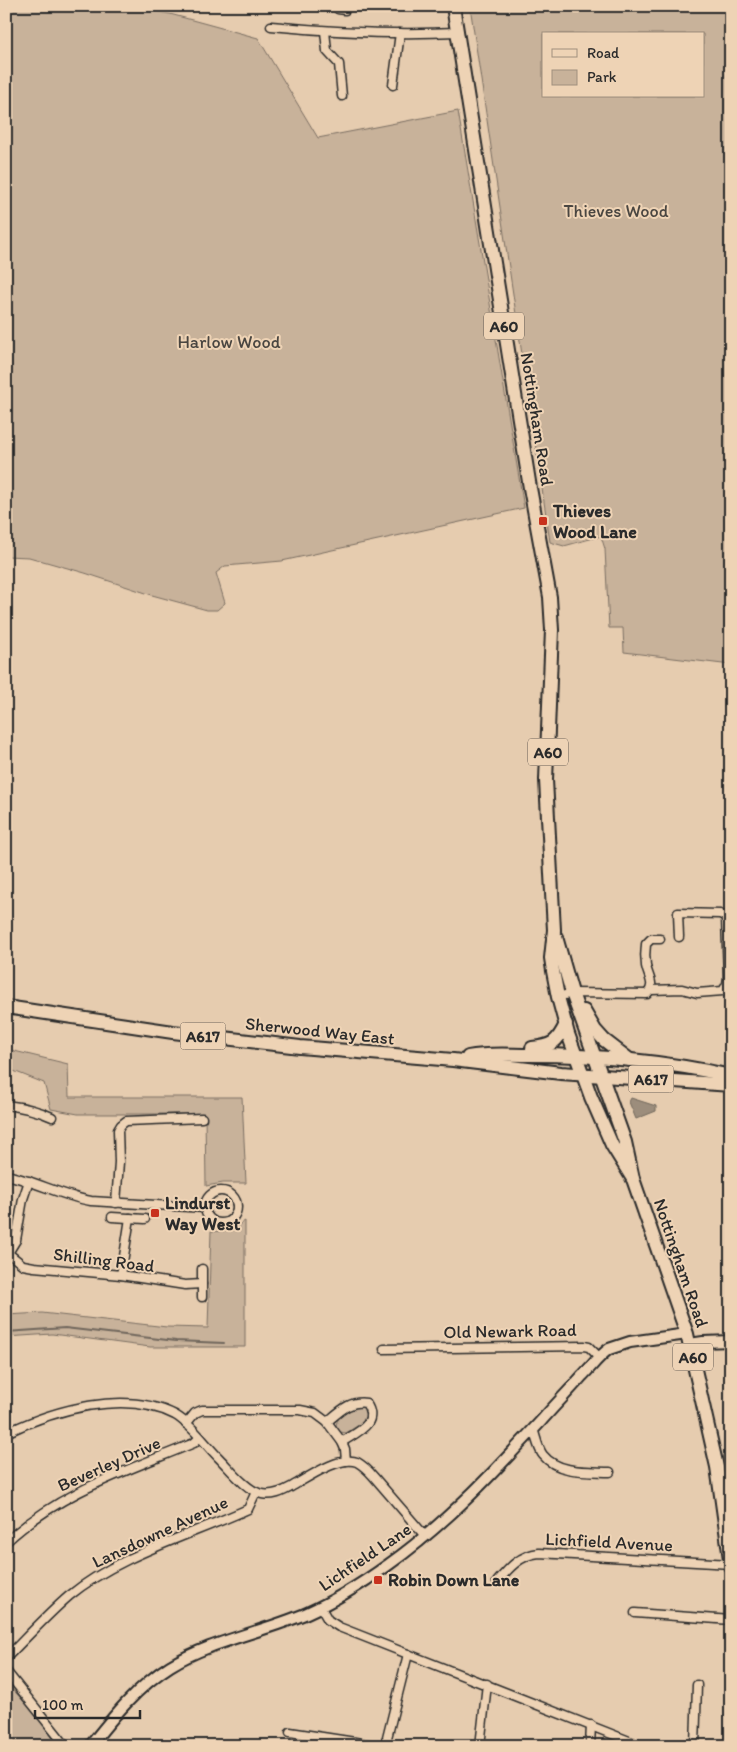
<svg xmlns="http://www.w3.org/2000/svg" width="737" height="1752" font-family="Itim,sans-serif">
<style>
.green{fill:#c8b29a;stroke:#7a6e62;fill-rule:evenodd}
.water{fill:#9c8d7b;stroke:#6f665b}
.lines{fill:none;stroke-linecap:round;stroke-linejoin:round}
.stream{stroke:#6f665b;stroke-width:2}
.minor-casing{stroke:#2b2b2b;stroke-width:11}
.tertiary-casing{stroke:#2b2b2b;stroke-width:14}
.trunk-casing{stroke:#2b2b2b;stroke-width:16}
.minor{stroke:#eed3b5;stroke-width:8}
.tertiary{stroke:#eed3b5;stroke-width:10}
.trunk{stroke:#eed3b5;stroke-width:12}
.poi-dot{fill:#c8321e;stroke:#eed3b5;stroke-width:2}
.labels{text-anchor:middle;stroke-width:4;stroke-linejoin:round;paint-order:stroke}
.shield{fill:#eed3b5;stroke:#665d54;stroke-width:1}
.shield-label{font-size:16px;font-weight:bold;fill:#2b2b2b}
.park-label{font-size:18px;fill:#4a4641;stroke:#eed3b5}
.street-label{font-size:18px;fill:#2b2b2b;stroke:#eed3b5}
.poi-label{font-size:18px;font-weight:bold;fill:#2b2b2b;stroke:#eed3b5;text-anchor:start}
</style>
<rect width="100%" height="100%" fill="#e6ccaf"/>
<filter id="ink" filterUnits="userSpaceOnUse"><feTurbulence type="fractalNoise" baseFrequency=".02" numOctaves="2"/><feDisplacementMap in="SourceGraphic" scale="10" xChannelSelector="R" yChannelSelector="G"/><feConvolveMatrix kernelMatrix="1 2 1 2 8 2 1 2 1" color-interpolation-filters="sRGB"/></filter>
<g filter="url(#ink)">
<g class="green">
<polygon points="6,6 122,6 170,14 258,38 318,138 458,111 524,508 282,561 225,566 216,573 225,603 217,610 207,610 152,595 85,573 29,557 6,556"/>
<path d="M470 6H731V665L624 652 623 628H609L605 549 601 536 564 546 550 542ZM543 34H703V96H543Z"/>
<polygon points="6,1049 68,1064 69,1097 242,1097 246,1183 223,1183 206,1186 205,1114 78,1114 51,1109 44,1083 6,1068"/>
<path d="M245 1221V1347H150L52 1334 6 1337V1315L42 1313 167 1327 208 1328 211 1231C224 1233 234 1228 245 1221Z"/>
<path d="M356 1406 365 1408 367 1412 365 1421 346 1433 340 1432 336 1425C338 1415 348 1410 356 1406Z"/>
<polygon points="6,1682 38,1717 58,1746 27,1746 20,1743 6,1741"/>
</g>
<polygon class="water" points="631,1098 656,1106 656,1111 636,1119 629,1102"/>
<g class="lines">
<polyline class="stream" points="6,1332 65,1328 176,1341 224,1343"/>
<g class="minor-casing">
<g id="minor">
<polyline points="338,9 345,10 347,6"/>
<path d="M271 26C333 32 395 35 457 32"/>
<polyline points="325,31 327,51 339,64 342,96"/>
<polyline points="393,85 400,33"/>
<polyline points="651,990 682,989 697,993 723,991 727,984 728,978 726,917 720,914 678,913 679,937"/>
<path d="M558 997 572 993 647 994C656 985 648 977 646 966 645 959 645 951 646 944L651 939H660"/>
<path d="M6 1105C23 1107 37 1110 52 1117"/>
<path d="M6 1175C35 1181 62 1196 91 1201L205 1208"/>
<circle cx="221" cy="1207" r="16"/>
<polyline points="116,1203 119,1162 118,1130 121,1125 126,1121 202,1118"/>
<polyline points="112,1217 145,1219"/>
<polyline points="8,1253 23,1265 34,1267 121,1275 185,1285 202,1284"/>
<polyline points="8,1253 16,1240 23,1199 29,1181"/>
<polyline points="202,1269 202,1297"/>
<polyline points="121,1275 130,1218"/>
<polyline points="384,1349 584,1346 589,1347 599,1357"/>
<path d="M327 1422C339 1412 350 1400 366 1403 380 1424 357 1432 342 1442"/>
<polyline points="186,1424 195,1413 202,1410 300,1410 315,1413 327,1422 342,1442 345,1449 346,1461"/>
<path d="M533 1429C536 1437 538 1449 543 1455 558 1474 589 1471 610 1472"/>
<path d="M6 1433C54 1410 125 1389 175 1415 192 1425 205 1444 219 1458 230 1469 247 1491 262 1494 273 1496 282 1492 291 1487 307 1478 340 1455 357 1462 364 1466 369 1471 374 1477L425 1536"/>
<path d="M6 1542C61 1491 127 1471 194 1443L199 1438"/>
<path d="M497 1582C509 1568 520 1555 539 1553L731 1564"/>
<polyline points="320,1606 328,1620 339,1627 642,1746"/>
<polyline points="635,1613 731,1620"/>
<path d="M6 1658C27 1637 47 1615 69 1596 119 1555 189 1536 248 1509L256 1492"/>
<polyline points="6,1671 66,1746"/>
<polyline points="290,1732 381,1746"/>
<polyline points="385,1746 408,1654"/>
<polyline points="480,1746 487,1684"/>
<polyline points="590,1746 591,1725"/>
<polyline points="695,1746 697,1685"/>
</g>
</g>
<g class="tertiary-casing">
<g id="tertiary">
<polyline points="690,1344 703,1342 731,1341"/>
<path d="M90 1746C113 1717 138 1686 170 1666 210 1641 264 1632 307 1613 336 1600 363 1583 388 1565 446 1524 494 1472 542 1420 555 1405 569 1391 582 1376 591 1367 599 1356 609 1349L630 1342 687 1334"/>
</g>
</g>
<g class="trunk-casing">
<g id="trunk">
<polyline points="453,6 530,488 550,597 552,630 546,780 554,930 551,958 553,971 558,997 568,1034 591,1097 612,1145 633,1179"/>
<polyline points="556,937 572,993 625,1142 633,1179 687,1334 717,1467 731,1566"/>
<polyline points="6,1007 173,1032 300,1047 453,1060 561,1073 731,1085"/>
<polyline points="584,1011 595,1030 604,1040 630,1060"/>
<path d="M532 1048C552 1046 557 1043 566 1024"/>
<path d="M468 1057C488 1053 509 1055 529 1055 597 1055 665 1061 731 1076"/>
</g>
</g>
<use href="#minor" class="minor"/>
<use href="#tertiary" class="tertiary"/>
<use href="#trunk" class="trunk"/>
</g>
</g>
<g class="poi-dot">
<rect x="538" y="516" width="10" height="10" rx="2.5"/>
<rect x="150" y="1208" width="10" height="10" rx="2.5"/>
<rect x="373" y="1575" width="10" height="10" rx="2.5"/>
</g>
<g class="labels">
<g class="shield">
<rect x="484" y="312.5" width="40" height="27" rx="4"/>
<rect x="528" y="738.5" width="40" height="27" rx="4"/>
<rect x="180.5" y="1022.5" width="45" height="27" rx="4"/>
<rect x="628.5" y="1065.5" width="45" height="27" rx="4"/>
<rect x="673" y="1343.5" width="40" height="27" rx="4"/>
</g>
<g class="shield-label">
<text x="504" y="332">A60</text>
<text x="548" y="758">A60</text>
<text x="203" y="1042">A617</text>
<text x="651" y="1085">A617</text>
<text x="693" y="1363">A60</text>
</g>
<g class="park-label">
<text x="616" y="217">Thieves Wood</text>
<text x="229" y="348">Harlow Wood</text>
</g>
<g class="street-label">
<text transform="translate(537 419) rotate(81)" y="6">Nottingham Road</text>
<text transform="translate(320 1031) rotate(6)" y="6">Sherwood Way East</text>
<text transform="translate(104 1260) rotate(7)" y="6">Shilling Road</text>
<text transform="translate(681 1263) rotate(71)" y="6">Nottingham Road</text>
<text transform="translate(510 1331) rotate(-1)" y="6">Old Newark Road</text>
<text transform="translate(109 1464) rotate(-24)" y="6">Beverley Drive</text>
<text transform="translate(160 1532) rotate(-25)" y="6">Lansdowne Avenue</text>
<text transform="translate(609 1542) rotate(3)" y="6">Lichfield Avenue</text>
<text transform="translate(365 1557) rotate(-34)" y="6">Lichfield Lane</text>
</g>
<g class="poi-label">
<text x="553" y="517">Thieves<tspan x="553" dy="21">Wood Lane</tspan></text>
<text x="165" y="1209">Lindurst<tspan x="165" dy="21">Way West</tspan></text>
<text x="388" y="1586">Robin Down Lane</text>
</g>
</g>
<rect width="737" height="1752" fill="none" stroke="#eed3b5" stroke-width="25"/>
<rect x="12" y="12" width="712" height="1727" fill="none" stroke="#2b2b2b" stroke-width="2" filter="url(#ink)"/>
<rect x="542" y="32" width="162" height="65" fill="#eed3b5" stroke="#a0907e"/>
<rect x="552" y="49" width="25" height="8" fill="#eed3b5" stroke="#a0907e"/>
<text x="587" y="58" font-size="15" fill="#2b2b2b">Road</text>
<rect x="552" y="70" width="25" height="15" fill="#c8b29a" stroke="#a0907e"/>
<text x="587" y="82" font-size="15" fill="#2b2b2b">Park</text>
<path d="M35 1710v8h105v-8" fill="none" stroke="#2b2b2b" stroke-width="2.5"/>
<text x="42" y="1710" font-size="15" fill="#2b2b2b" stroke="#eed3b5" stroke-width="4" paint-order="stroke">100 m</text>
</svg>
